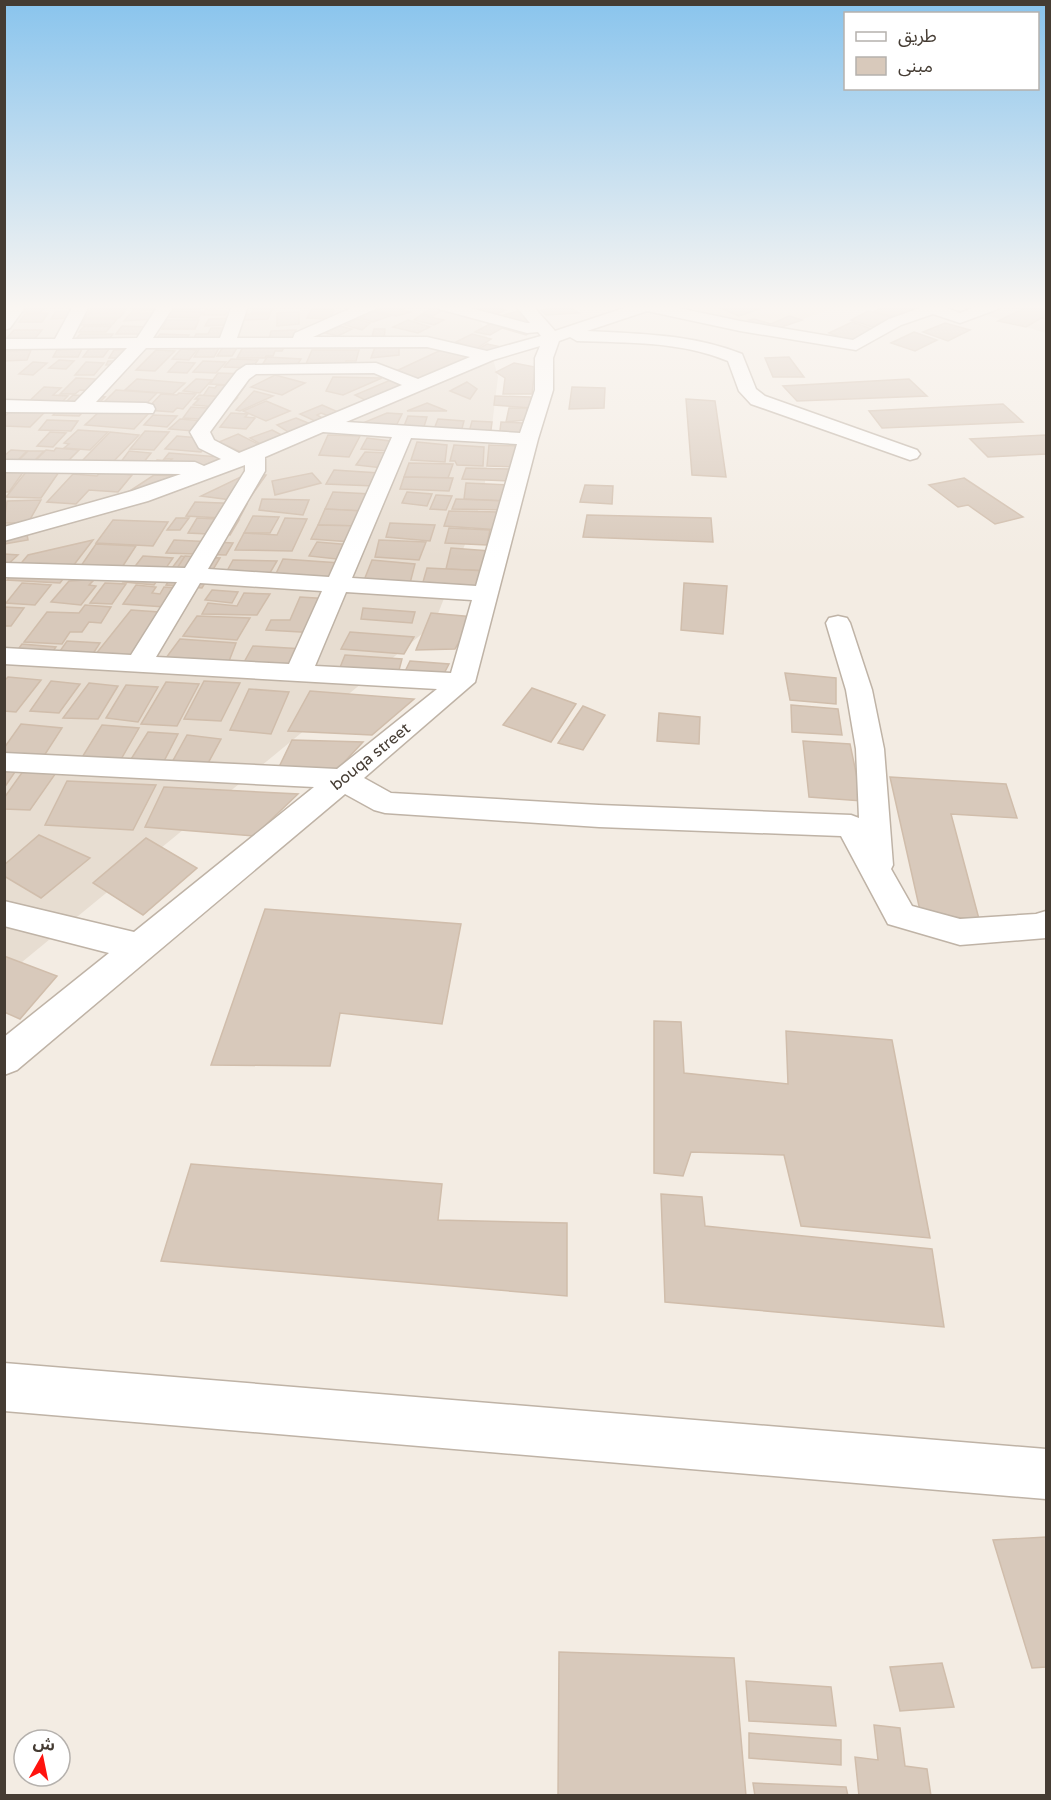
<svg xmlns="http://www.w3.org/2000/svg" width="1051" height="1800" font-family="'Varela Round','Noto Sans Arabic',sans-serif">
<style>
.residential{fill:#e7ddd1}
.education{fill:#ede0cc}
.building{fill:#d8c9bb;stroke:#d0bdab;stroke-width:1.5}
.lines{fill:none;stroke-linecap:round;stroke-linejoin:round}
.minor-casing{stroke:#bfb3a6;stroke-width:3}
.minor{fill:#fff;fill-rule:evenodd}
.labels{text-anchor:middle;stroke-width:4.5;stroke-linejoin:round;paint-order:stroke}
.street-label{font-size:16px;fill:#453c33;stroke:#fff}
</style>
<rect width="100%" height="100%" fill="#f3ece3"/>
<g class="residential">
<polygon points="5,306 471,306 485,330 498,377 483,498 434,624 5,976"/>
<polygon points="956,306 1046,306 1046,333"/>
</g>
<polygon class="education" points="686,306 839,306 762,334"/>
<g class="building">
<polygon points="27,306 46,306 41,312 21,312"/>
<polygon points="94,306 110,306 106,311 90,311"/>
<polygon points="113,306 129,306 124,311 108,311"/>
<polygon points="135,306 160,306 157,310 132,311"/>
<polygon points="173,306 202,306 200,309 171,310"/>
<polygon points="255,306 275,306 270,313 251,313"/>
<polygon points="388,306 411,312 396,316 375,311"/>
<polygon points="483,306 494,306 505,310 495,315 473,310"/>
<polygon points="568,306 579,313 546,315 541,310"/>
<polygon points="716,306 752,306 759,309 739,316"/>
<polygon points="885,306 919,306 925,308 901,318 873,312"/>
<polygon points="1029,306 1046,310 1046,319 1041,318 1026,327 998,321"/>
<polygon points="434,307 444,309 433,316 422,314"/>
<polygon points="312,309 334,310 330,319 307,318"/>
<polygon points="206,310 228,311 225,315 203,315"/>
<polygon points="522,310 532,319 522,322 500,316"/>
<polygon points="56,311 74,311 70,318 51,319"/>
<polygon points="169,311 203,312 198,318 164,317"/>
<polygon points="868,311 892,317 872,327 851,320"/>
<polygon points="299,312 299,324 277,326 277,313"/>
<polygon points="373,312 390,316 373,322 360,318"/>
<polygon points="48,313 42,322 19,322 25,314"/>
<polygon points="89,313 124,313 119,318 85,318"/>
<polygon points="131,313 159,313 154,319 124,321"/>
<polygon points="246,314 270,314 268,319 244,320"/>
<polygon points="421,315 444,320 434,325 414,320"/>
<polygon points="789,316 802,320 773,330 749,320 754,319 771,324"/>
<polygon points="232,318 229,325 205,326 209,319"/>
<polygon points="85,319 117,319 113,324 81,325"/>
<polygon points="357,319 370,323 362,330 345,325"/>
<polygon points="167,320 199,320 195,329 162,329"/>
<polygon points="408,320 430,327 418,333 393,327"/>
<polygon points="495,321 533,330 526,335 502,328 490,335 475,332"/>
<polygon points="852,322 875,330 850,341 829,333"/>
<polygon points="945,323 970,330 948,341 923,332"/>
<polygon points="84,326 111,326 106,332 79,332"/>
<polygon points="122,326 148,327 143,334 116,334"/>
<polygon points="339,326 352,329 338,336 325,333"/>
<polygon points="211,328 229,328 221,344 191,344 196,334 208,334"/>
<polygon points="374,329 385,329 384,341 371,341"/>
<polygon points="14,330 42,330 32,342 4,341"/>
<polygon points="296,330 294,339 269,340 271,331"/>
<polygon points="914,332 937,340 915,351 891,343"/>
<polygon points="80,334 113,334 106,343 73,343"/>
<polygon points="160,334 189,335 184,342 154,342"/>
<polygon points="472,334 491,339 476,349 456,342"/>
<polygon points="487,344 506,348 494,355 475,351"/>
<polygon points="399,345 399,355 371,358 375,347"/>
<polygon points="223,347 237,348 232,356 217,356"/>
<polygon points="243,347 284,347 282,351 275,351 273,356 266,356 265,358 237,358"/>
<polygon points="200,348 219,348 214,357 194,357"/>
<polygon points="82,349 78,357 53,357 57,350"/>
<polygon points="89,349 109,349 103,357 83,357"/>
<polygon points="140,349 132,364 106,365 108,361 119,361 121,358 109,358 114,350"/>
<polygon points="181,349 197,350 189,360 172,359"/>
<polygon points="31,350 27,360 4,361 4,351"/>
<polygon points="156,350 175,351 155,371 136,370"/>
<polygon points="312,350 359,350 356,361 346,361 344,369 306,364"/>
<polygon points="441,350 478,359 422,383 392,373"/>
<polygon points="267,357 301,359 293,372 259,370"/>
<polygon points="789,357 804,377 773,377 765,358"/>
<polygon points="231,359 258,360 252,368 224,367"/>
<polygon points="59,360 74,361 66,369 49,368"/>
<polygon points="203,361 226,362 216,373 193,372"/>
<polygon points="33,362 47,363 33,375 19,374"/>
<polygon points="86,362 104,363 94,375 75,375"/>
<polygon points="177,362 195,363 187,373 168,372"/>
<polygon points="514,363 535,367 532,394 503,394 505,378 496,372"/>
<polygon points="218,373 245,374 228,385 210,384"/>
<polygon points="275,375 305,383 282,395 251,387"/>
<polygon points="333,377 382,378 343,395 326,391"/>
<polygon points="76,378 115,380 104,391 80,390 75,394 60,394"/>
<polygon points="137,379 185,383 173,394 125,390"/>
<polygon points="196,379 212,380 200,393 183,391"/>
<polygon points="393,379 416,388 373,404 355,395"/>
<polygon points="909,379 927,396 797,401 783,386"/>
<polygon points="467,382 477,389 470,399 450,391"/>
<polygon points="217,385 245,386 237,397 203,396 209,387 215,388"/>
<polygon points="44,387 61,388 53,395 68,396 53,411 21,409"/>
<polygon points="572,387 605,388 604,408 569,409"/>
<polygon points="116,390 157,393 141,409 100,406"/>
<polygon points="254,391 273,396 240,411 236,410"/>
<polygon points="179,393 196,394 183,409 177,408 173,412 146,410 161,394 177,395"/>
<polygon points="73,395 105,397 97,405 90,405 79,416 53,415"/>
<polygon points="199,395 237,398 227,408 193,405 199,399 195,399"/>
<polygon points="495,396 531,397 531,408 494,405"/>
<polygon points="686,399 715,401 726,477 692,475"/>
<polygon points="266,401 290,411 266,421 243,411"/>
<polygon points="427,403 447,411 407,411"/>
<polygon points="1003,404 1023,422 882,428 869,411"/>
<polygon points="322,405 338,412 329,416 321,413 317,415 324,419 317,422 300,414"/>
<polygon points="191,407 224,409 216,420 183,418"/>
<polygon points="509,408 527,408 526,420 506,422"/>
<polygon points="12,410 45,412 30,427 4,426 4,417"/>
<polygon points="101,410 149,413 134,429 85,425"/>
<polygon points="231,413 248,414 245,417 255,418 246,429 220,427"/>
<polygon points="387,413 402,414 393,432 353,427"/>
<polygon points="153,415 177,416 167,427 144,425"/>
<polygon points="408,416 427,417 422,433 402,431"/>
<polygon points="296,418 318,427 296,437 277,425"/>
<polygon points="180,419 215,422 206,432 169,429"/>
<polygon points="438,419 464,421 460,436 432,434"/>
<polygon points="47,420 78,421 71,431 39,430"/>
<polygon points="472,421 492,422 490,438 468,436"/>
<polygon points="501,422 523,423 521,440 499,439"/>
<polygon points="78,430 108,432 90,450 64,448 69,444 64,443"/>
<polygon points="272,430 291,440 269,449 250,438"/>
<polygon points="145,431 169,432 154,450 130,449"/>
<polygon points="50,432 66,433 53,447 37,446"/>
<polygon points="110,432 139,435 109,466 79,464"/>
<polygon points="238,434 262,446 243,453 219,442"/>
<polygon points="328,435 360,436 349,457 319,455"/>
<polygon points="1046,435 1046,454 988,457 970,439"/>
<polygon points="177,436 212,439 201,452 165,449"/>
<polygon points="367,438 390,441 390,451 361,449"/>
<polygon points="417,442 447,445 445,462 411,460"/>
<polygon points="454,445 484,447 483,466 457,465 455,461 450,461"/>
<polygon points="489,445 520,446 516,467 487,466"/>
<polygon points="56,448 79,450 59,470 28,468 46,450 54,451"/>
<polygon points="11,450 27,451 13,465 4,464 4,456"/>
<polygon points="28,451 44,451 29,466 14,465"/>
<polygon points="129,451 151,453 139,468 117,467"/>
<polygon points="365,452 391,453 383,468 356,465"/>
<polygon points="169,453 232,458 184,473 148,470 157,460 170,461 172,459 164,459"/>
<polygon points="409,463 453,464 448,478 404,477"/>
<polygon points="466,468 513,469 511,481 462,479"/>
<polygon points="334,470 379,473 374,486 326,484"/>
<polygon points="4,471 24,471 9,492 4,492"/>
<polygon points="26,472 59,472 41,498 6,497"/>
<polygon points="100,472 132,475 118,492 89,490 76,504 47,502 73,474 97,476"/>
<polygon points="249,473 266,475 247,502 201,496"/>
<polygon points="312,473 321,483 275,495 272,481"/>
<polygon points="154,475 199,477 110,504"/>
<polygon points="404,477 453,478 449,491 400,489"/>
<polygon points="964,478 1023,517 995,524 968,505 958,507 929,485"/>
<polygon points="466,483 510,485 506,501 464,499"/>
<polygon points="585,485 613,486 612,504 580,502"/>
<polygon points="333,492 371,494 363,511 325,509"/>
<polygon points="407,492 432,494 427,506 402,503"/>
<polygon points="436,495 452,496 446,510 430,509"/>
<polygon points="262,499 309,500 303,515 259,510"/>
<polygon points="456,499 506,501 503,510 452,509"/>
<polygon points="41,500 28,523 4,523 7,501"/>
<polygon points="195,502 247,504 239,519 186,516"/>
<polygon points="325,509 363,511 360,526 318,525"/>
<polygon points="449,511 500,512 500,530 444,526"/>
<polygon points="587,515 711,518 713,542 583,537"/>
<polygon points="253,516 279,517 270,533 244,533"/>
<polygon points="176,518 189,518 180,530 167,530"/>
<polygon points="197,518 239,520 230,535 188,533"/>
<polygon points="285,518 307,519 292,551 235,550 244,533 277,535"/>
<polygon points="113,520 168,522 153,546 96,543"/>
<polygon points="25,523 28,540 4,544 4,526"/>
<polygon points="390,523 435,525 430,541 386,537"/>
<polygon points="318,525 360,526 352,542 311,539"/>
<polygon points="449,528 490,530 487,545 445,543"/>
<polygon points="93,540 60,583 7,580 28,555"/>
<polygon points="174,540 233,543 226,555 166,553"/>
<polygon points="379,540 426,542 419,560 375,557"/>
<polygon points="317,542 352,545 346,560 309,556"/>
<polygon points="96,544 136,546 115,578 74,576"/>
<polygon points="451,548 490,551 488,571 446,569"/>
<polygon points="4,554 18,555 4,568"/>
<polygon points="143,556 173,558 154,585 123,582"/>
<polygon points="181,556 203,559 194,579 165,577"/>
<polygon points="185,556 220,558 202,588 166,585"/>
<polygon points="283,559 340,563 334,587 271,584"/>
<polygon points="233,560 277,561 264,583 221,582"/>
<polygon points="372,560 415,564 408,591 361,588"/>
<polygon points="427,568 488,571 485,593 421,589"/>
<polygon points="86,580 93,581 89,585 96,586 81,605 51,602 69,581"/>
<polygon points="22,583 51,585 35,605 6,603"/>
<polygon points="105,583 126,584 112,604 90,603"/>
<polygon points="684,583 727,586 723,634 681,630"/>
<polygon points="136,585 156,587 152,593 160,594 164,587 191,589 179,608 123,604"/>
<polygon points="212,590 238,592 232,603 205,600"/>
<polygon points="244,593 270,594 257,615 202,614 208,603 237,606"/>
<polygon points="300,597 331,599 318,633 266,630 271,620 290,620"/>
<polygon points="85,605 111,607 101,623 89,622 82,632 70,632 62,644 24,642 47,612 79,613"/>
<polygon points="4,607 24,608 11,626 4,626"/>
<polygon points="363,608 415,612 412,623 361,619"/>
<polygon points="131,610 173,613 148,658 95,655"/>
<polygon points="431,613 474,617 455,649 416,650"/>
<polygon points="197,616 250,618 237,640 183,636"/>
<polygon points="350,632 414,637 404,654 341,649"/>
<polygon points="180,639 236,643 226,669 160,666"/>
<polygon points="67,641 100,643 85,666 51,664"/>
<polygon points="22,644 56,647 45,662 10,660"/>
<polygon points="253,646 304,649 292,674 238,673"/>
<polygon points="345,655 402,659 395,685 335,680"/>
<polygon points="410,661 449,664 437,687 399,684"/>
<polygon points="785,673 836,678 836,704 790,700"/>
<polygon points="8,677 41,680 16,712 4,711 4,681"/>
<polygon points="51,681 80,684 59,713 30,711"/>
<polygon points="204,681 240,683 221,721 184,719"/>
<polygon points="166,682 199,684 177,726 141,724"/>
<polygon points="89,683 118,686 98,719 63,718"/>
<polygon points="126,685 158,687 138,722 106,718"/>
<polygon points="532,688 576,704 551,742 503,725"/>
<polygon points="249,689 289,692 271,734 230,730"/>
<polygon points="310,691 414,699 372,735 288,731"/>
<polygon points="791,705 838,709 842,735 792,732"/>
<polygon points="583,706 605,715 583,750 558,743"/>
<polygon points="659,713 700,717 699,744 657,741"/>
<polygon points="21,724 62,728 42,759 4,758 4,748"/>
<polygon points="102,725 139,728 120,761 81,759"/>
<polygon points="148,732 178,734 162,765 128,764"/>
<polygon points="187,735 221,739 206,767 171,764"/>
<polygon points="292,740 363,742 335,772 279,767"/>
<polygon points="803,741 850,744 862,801 809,797"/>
<polygon points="26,767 58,770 30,810 4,809 4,798"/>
<polygon points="4,768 17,769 4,788"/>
<polygon points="890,777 1006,784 1017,818 951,814 979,919 921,915"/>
<polygon points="67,781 156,785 133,830 45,825"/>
<polygon points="164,787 298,794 254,836 145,827"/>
<polygon points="39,835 90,858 41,898 4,876 4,865"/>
<polygon points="146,838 197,868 143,915 93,883"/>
<polygon points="265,909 461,924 442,1024 340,1013 330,1066 211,1065"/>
<polygon points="4,956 57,976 20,1019 4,1012"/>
<polygon points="654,1021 681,1022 684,1073 788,1084 786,1031 892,1040 930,1238 801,1226 784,1155 691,1152 683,1176 654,1173"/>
<polygon points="191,1164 442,1184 438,1220 567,1223 567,1296 161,1261"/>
<polygon points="661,1194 702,1197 705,1226 932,1249 944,1327 665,1302"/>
<polygon points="1046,1537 1046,1667 1032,1668 993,1540"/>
<polygon points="559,1652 734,1658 746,1796 558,1796"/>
<polygon points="942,1663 954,1707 900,1711 890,1667"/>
<polygon points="746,1681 831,1687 836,1726 749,1721"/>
<polygon points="874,1725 900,1728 905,1766 927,1769 931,1796 859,1796 855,1757 878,1760"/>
<polygon points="749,1733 841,1740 841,1765 749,1758"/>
<polygon points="753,1783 846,1787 848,1796 755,1796"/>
</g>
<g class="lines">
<g class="minor-casing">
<g id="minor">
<polygon points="10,306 26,306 10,328 4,330 4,313"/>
<path d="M73 306H89L72 339 137 338 158 306H174L153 338H220L232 306H248L237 338H293L295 333 356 306H377L375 309 313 337H427L487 351 541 336 538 332 527 333 439 309 437 306H463L527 323H530L516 306H533L555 331 630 306H669L740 321 853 340 889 319 920 308 919 306H942L960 313 977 306H1000L998 309 960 323 933 314 901 325 856 350 740 331 647 311 587 331C640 334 692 334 742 354L756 389 765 396 917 450 920 454 917 458 910 460 751 404 739 391 728 361C680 341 628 343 577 341L570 337 559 341 553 358V390L538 439 475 682 364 778 391 793 599 805 851 815 859 818 856 749 846 690 826 623 829 618 838 616 847 618 850 623 872 690 884 749 893 865 891 869 912 906 960 919 1036 914 1046 911V938L960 945 888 924 841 836 599 827 385 813 374 810 345 794 17 1070 4 1075V1037L109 953 4 926V901L134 932 314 787 4 771V753L337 769 437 689 4 664V648L131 655 177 582 4 577V563L185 568 245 471V465L148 501 4 541V527L132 491 181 474 4 472V460L195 462 204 466 221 459 199 448 190 432 237 371 246 365 376 363 418 379 470 357 427 347 146 348 96 402 146 403 153 405 155 409 153 413 4 412V400L75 402 127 348 4 349V339H55ZM540 346 535 358V390L520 433 346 422 493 360ZM374 373 402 385 239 453 214 440 210 432 249 379 256 374ZM323 432 392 437 329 577 208 569 265 471V457ZM411 438 517 444 476 586 352 578ZM200 583 322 591 289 664 156 657ZM346 592 472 600 451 673 315 666Z"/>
<polygon points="4,1363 1046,1449 1046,1499 4,1411"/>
</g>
</g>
<use href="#minor" class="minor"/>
</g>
<linearGradient id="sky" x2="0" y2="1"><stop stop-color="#89c4ed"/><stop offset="0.55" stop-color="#faf6f2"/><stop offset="1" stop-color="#faf6f2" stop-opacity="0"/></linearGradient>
<rect width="1051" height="558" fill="url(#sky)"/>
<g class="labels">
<g class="street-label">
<text transform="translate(370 756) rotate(-39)" y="6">bouqa street</text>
</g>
</g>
<rect width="1051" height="1800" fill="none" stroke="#453c33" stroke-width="12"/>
<rect x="844" y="12" width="195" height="78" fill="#ffffff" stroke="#b5b1ad" stroke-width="1.5"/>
<rect x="856" y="32" width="30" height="9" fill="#ffffff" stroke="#b5b1ad" stroke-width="1.5"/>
<text x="898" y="42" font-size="18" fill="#453c33">طريق</text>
<rect x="856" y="57" width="30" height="18" fill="#d8c9bb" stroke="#b5b1ad" stroke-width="1.5"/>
<text x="898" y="72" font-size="18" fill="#453c33">مبنى</text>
<g transform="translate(42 1758) rotate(9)"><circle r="28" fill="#ffffff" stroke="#b5b1ad" stroke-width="1.5"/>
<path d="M0-4.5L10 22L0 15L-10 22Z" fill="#ff130e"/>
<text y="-9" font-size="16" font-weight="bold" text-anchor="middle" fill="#453c33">ش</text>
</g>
</svg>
